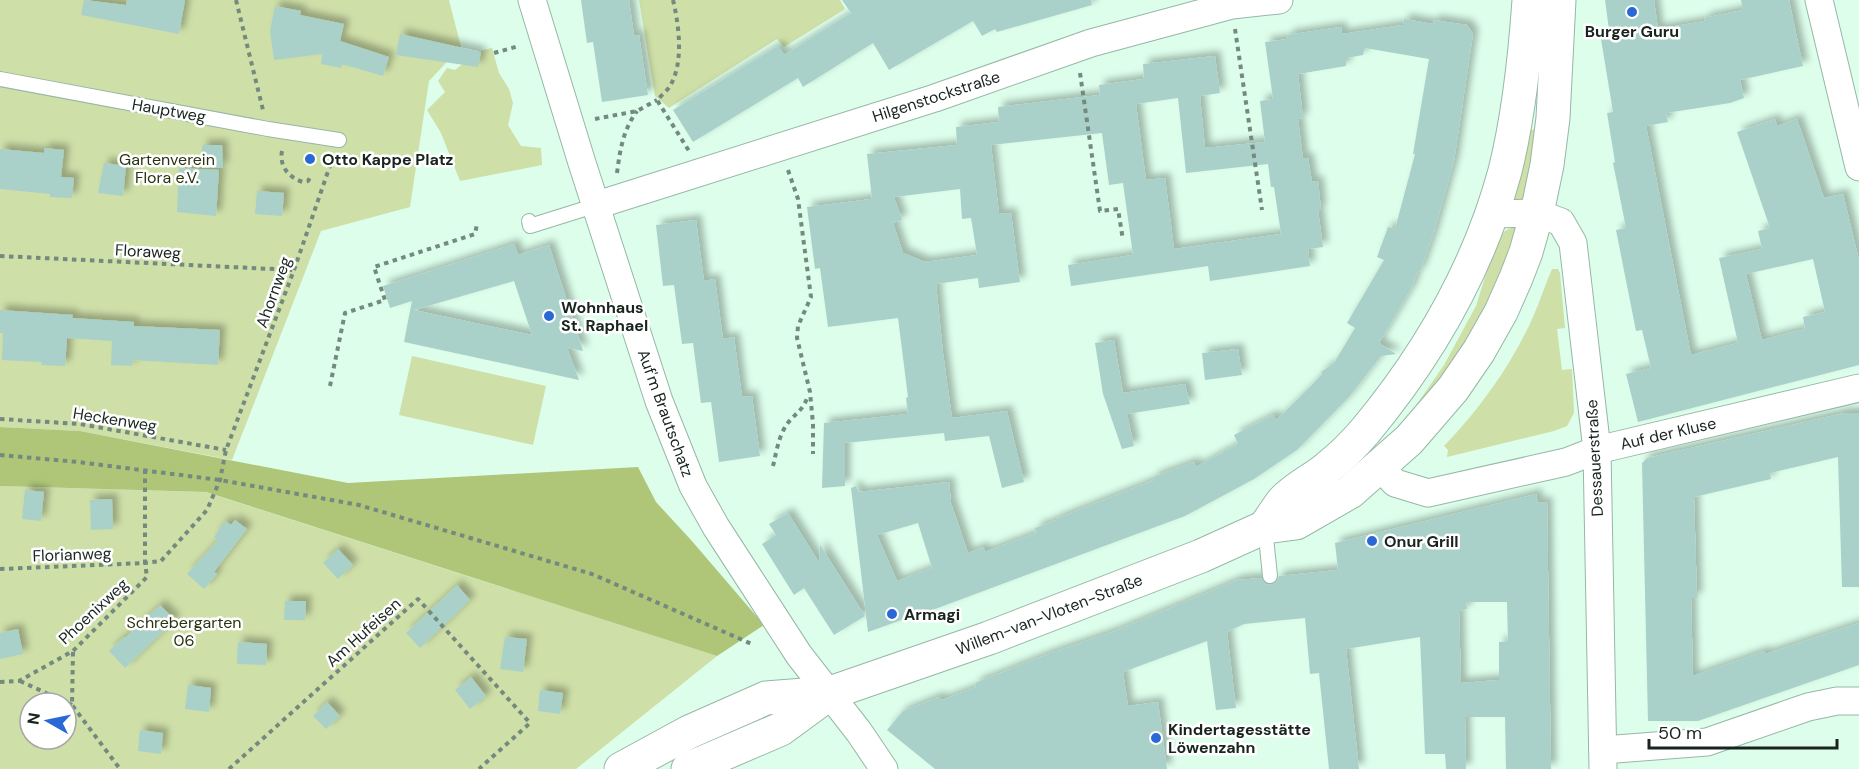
<svg xmlns="http://www.w3.org/2000/svg" width="1859" height="769" font-family="'DM Sans',sans-serif">
<style>
.green{fill:#cedfa8;fill-rule:evenodd}
.forest{fill:#afc678}
.building{fill:#aad1c9;fill-rule:evenodd;filter:url(#shadow)}
.lines{fill:none;stroke-linecap:round;stroke-linejoin:round}
.service-casing{stroke:#97b7a6;stroke-width:16}
.minor-casing{stroke:#97b7a6;stroke-width:29}
.secondary-casing{stroke:#97b7a6;stroke-width:35}
.path{stroke:#748a7e;stroke-width:4;stroke-dasharray:4.5 4.5;stroke-linecap:butt}
.service{stroke:#fff;stroke-width:14}
.minor{stroke:#fff;stroke-width:27}
.secondary{stroke:#fff;stroke-width:33}
.poi-dot{fill:#2a68d6;stroke:#fff;stroke-width:2}
.labels{text-anchor:middle;stroke-width:5;stroke-linejoin:round;paint-order:stroke}
.poi-label{font-size:16px;font-weight:bold;fill:#18241e;stroke:#fff;text-anchor:start}
.street-label{font-size:16px;fill:#18241e;stroke:#fff}
.park-label{font-size:16px;fill:#2a3311;stroke:#fff}
</style>
<defs>
<filter id="shadow"><feDropShadow dx="5.5" dy="-5.5" stdDeviation="3" flood-color="#0004"/></filter>
</defs>
<rect width="100%" height="100%" fill="#dcfeeb"/>
<g class="green">
<polygon points="0,0 449,0 461,47 429,81 410,207 321,231 232,460 80,431 0,427"/>
<polygon points="639,0 840,0 845,9 784,47 777,39 669,108 655,96"/>
<polygon points="492,48 499,73 509,89 513,103 508,125 521,146 541,148 542,165 460,181 441,133 427,110 445,92 438,81 447,68 455,70 479,51"/>
<polygon points="1525,128 1539,131 1528,200 1521,199 1510,203"/>
<polygon points="1514,226 1520,226 1504,277 1449,374 1408,417 1444,365 1476,306 1496,242 1505,231"/>
<path d="M1552 269H1558L1560 273 1565 328 1557 329 1562 370 1572 369 1574 413 1567 426 1554 431 1447 457 1448 450 1444 446C1480 409 1512 364 1533 317 1540 301 1545 285 1552 269Z"/>
<polygon points="412,356 546,386 533,445 399,415"/>
<path d="M0 486 205 492 717 656 576 769H0ZM30 703H66V739H30Z"/>
</g>
<polygon class="forest" points="0,427 80,431 348,483 638,467 656,502 691,540 764,625 717,656 206,492 0,486"/>
<g class="building">
<polygon points="84,0 126,5 127,0 185,0 179,34 81,15"/>
<polygon points="581,0 629,0 634,36 639,35 648,95 602,102 593,42 587,43"/>
<polygon points="842,0 1091,0 1092,5 997,32 995,29 982,36 973,21 889,70 873,43 803,87 798,78 693,142 673,110 778,46 784,55 851,13"/>
<path d="M1605 0H1654L1658 29 1705 21 1704 18 1743 10 1741 0H1789L1803 66 1740 80 1744 98 1730 103 1666 113 1668 122 1646 126 1691 355 1738 343 1719 258 1762 249 1758 231 1770 228 1737 132 1775 119 1777 126 1797 119 1824 198 1843 194 1859 260V365L1638 422 1626 374 1651 368 1642 330 1636 331 1616 230 1626 228 1613 163 1615 162 1607 113 1613 112 1601 39 1610 37ZM1813 259 1825 312 1803 317 1805 329 1762 340 1746 274Z"/>
<polygon points="275,6 301,11 300,15 344,24 340,41 389,57 383,76 342,64 341,68 321,64 322,54 274,60 270,31"/>
<path d="M1404 19 1433 24 1434 20 1467 25 1473 34 1454 161 1434 232 1420 272 1418 271 1411 289 1379 343 1396 354 1381 356 1349 397 1297 450 1254 479 1185 516 911 618 910 617 868 632 851 488 856 486 859 492 949 482 951 503 968 553 983 547 985 552 1036 533 1035 528 1056 520V519L1154 480 1153 477 1194 462 1196 467 1238 444 1234 435 1273 415 1276 420 1305 392 1322 374 1321 372 1334 363 1355 328 1347 323 1384 260 1377 257 1388 227 1395 229 1415 154H1413L1429 59 1365 48 1363 55 1346 58V66L1298 74 1303 118 1298 119 1303 159 1308 158 1312 182 1318 181 1321 210H1318L1323 247 1308 249 1310 266 1210 281 1208 266 1071 286 1068 265 1133 255 1123 183 1109 185 1102 133 991 145 999 214 1011 213 1020 282 979 288 978 278 936 284 943 353 952 418 1007 411 1024 482 1002 488 989 436 945 441 944 433 845 443V486L822 488 824 423 908 414 906 398 908 397 898 318 828 327 820 268 815 269 807 207 872 199 867 154 957 145 956 127 999 122 998 107 1100 95 1099 85 1144 79 1143 64 1215 56 1220 93 1200 96 1205 148 1265 142 1260 101 1273 99 1265 42 1288 39 1287 35 1341 27 1342 34 1403 25ZM1178 98 1186 173 1268 164 1271 187H1274L1281 234 1174 249 1165 178 1146 180 1136 104ZM960 189 962 219 971 218 977 255 925 262 903 253 893 223 902 220 894 197ZM918 523 932 568 897 581 877 535Z"/>
<polygon points="400,34 481,52 478,67 396,55"/>
<polygon points="202,145 222,145 223,168 202,168"/>
<polygon points="44,148 64,150 61,177 74,178 72,198 50,197 50,194 0,189 0,149 44,153"/>
<polygon points="104,163 126,166 123,196 98,193"/>
<polygon points="179,168 219,170 216,216 177,212"/>
<polygon points="257,191 284,193 282,216 255,214"/>
<polygon points="696,220 704,281 715,279 723,339 734,337 742,397 752,396 760,456 719,462 711,402 701,403 693,343 682,344 674,285 663,286 656,225"/>
<path d="M514 244 518 255 549 245 583 351 567 348 579 380 404 342 412 301 390 308 383 286ZM514 281 532 335 414 310Z"/>
<polygon points="0,310 73,315 72,318 134,322 134,326 220,330 218,365 132,360 132,366 111,365 112,341 67,338 65,366 41,365 42,362 2,360 3,333 0,333"/>
<polygon points="1114,340 1123,393 1185,384 1190,404 1127,414 1134,446 1122,449 1103,394 1095,343"/>
<polygon points="1238,349 1242,375 1205,380 1202,353"/>
<polygon points="1844,413 1859,413 1859,587 1842,587 1838,457 1770,473 1771,479 1694,497 1697,598 1691,598 1693,676 1765,651 1765,654 1859,623 1859,665 1698,721 1648,721 1642,463 1647,458"/>
<polygon points="25,490 44,492 41,521 22,519"/>
<path d="M1536 494 1538 503 1547 502 1551 769H1506L1505 717H1465L1466 769H1446L1445 754H1425L1420 637 1346 649 1359 769H1329L1319 673 1310 674 1305 618 1244 624 1227 632 1236 708 1216 710 1207 641 1123 672 1128 706 1158 702 1167 769H935L887 730 903 711 939 697 942 700 976 687 975 683 1048 654 1112 632 1238 580 1261 578 1266 584 1270 585 1276 583 1279 576 1338 570 1335 543ZM1466 602H1507L1508 642H1499V680L1461 683 1459 611 1467 609Z"/>
<polygon points="112,499 113,529 91,530 90,500"/>
<polygon points="788,513 818,561 819,560 820,545 865,616 834,635 804,588 794,595 762,544 776,535 769,524"/>
<polygon points="235,520 247,529 214,572 217,574 204,589 187,574 218,540 214,537 225,521 231,525"/>
<polygon points="338,549 353,565 338,579 323,563"/>
<polygon points="457,585 470,600 420,648 406,633"/>
<polygon points="285,601 306,601 305,620 284,620"/>
<polygon points="160,605 175,620 125,668 109,651 124,637 125,638"/>
<polygon points="18,629 23,654 0,659 0,633"/>
<polygon points="505,637 527,639 523,672 500,669"/>
<polygon points="238,642 267,644 266,665 237,664"/>
<polygon points="471,677 486,696 470,709 455,690"/>
<polygon points="188,685 211,688 209,712 185,709"/>
<polygon points="540,690 563,693 560,714 538,711"/>
<polygon points="327,702 340,716 326,729 313,716"/>
<polygon points="140,730 163,733 161,754 138,751"/>
</g>
<g class="lines">
<g class="service-casing">
<g id="service">
<polyline points="0,79 268,129 339,140"/>
<polyline points="529,221 530,226 597,205"/>
<polyline points="1265,527 1270,576"/>
</g>
</g>
<g class="minor-casing">
<g id="minor">
<polyline points="532,0 582,163 659,401 693,486 716,527 799,655 859,732 884,769"/>
<polyline points="1819,0 1859,167"/>
<polyline points="597,205 935,98 1091,43 1232,5 1279,0"/>
<polyline points="1492,214 1537,213 1561,222 1573,243 1597,450 1603,769"/>
<polyline points="1380,467 1395,483 1428,493 1566,462 1597,450 1859,388"/>
<polyline points="1603,750 1707,742 1808,707 1837,701 1859,701"/>
</g>
</g>
<g class="secondary-casing">
<g id="secondary">
<path d="M1265 527C1271 518 1277 509 1283 501 1295 488 1314 479 1327 468 1341 457 1355 443 1366 430 1429 354 1479 267 1505 171 1519 115 1525 58 1529 0"/>
<polyline points="621,769 689,732 766,698 830,693 989,638 1201,556 1265,527 1296,523 1350,492 1409,440 1453,389 1479,351 1501,312 1516,278 1526,252 1537,213 1547,165 1553,118 1559,0"/>
<polyline points="688,769 781,729 830,693"/>
</g>
</g>
<g class="path">
<polyline points="236,0 263,110"/>
<path d="M673 0C679 25 684 63 670 86 667 91 661 96 657 100L689 151"/>
<polyline points="1235,29 1262,210"/>
<polyline points="494,53 519,46"/>
<polyline points="1080,73 1100,211 1118,209 1123,240"/>
<polyline points="595,119 637,111 657,100"/>
<path d="M282 151C279 166 289 178 303 182L308 181 311 176"/>
<polyline points="788,170 798,199 811,297 798,326 797,338 810,392 813,424 813,454"/>
<path d="M617 173C620 150 623 130 637 111"/>
<polyline points="0,256 294,270"/>
<polyline points="330,386 345,313 385,300 374,267 475,234 477,224"/>
<polyline points="0,419 80,424 226,450"/>
<polyline points="0,455 78,462 220,480 359,505 592,574 754,645"/>
<path d="M773 466C776 454 778 440 784 429 792 414 803 413 808 395"/>
<polyline points="0,569 145,563 145,470"/>
<polyline points="73,652 72,705 120,769"/>
<polyline points="20,681 72,705"/>
<polyline points="0,682 19,681 73,651 147,577 145,563 161,561 207,510 220,480 226,450 294,270 333,157"/>
<polyline points="229,769 418,599 530,723 479,769"/>
</g>
<use href="#service" class="service"/>
<use href="#minor" class="minor"/>
<use href="#secondary" class="secondary"/>
</g>
<g class="poi-dot">
<circle cx="1632" cy="12" r="6"/>
<circle cx="310" cy="159" r="6"/>
<circle cx="549" cy="316" r="6"/>
<circle cx="1372" cy="541" r="6"/>
<circle cx="892" cy="614" r="6"/>
<circle cx="1156" cy="738" r="6"/>
</g>
<g class="labels">
<g class="poi-label">
<text x="1632" y="37" text-anchor="middle">Burger Guru</text>
<text x="322" y="165">Otto Kappe Platz</text>
<text x="561" y="313">Wohnhaus<tspan x="561" dy="18">St. Raphael</tspan></text>
<text x="1384" y="547">Onur Grill</text>
<text x="904" y="620">Armagi</text>
<text x="1168" y="735">Kindertagesstätte<tspan x="1168" dy="18">Löwenzahn</tspan></text>
</g>
<g class="street-label">
<text transform="translate(936 96) rotate(-18)" y="6">Hilgenstockstraße</text>
<text transform="translate(169 110) rotate(10)" y="6">Hauptweg</text>
<text transform="translate(148 251) rotate(3)" y="6">Floraweg</text>
<text transform="translate(273 292) rotate(-70)" y="6">Ahornweg</text>
<text transform="translate(666 413) rotate(70)" y="6">Auf'm Brautschatz</text>
<text transform="translate(115 419) rotate(9)" y="6">Heckenweg</text>
<text transform="translate(1668 433) rotate(-13)" y="6">Auf der Kluse</text>
<text transform="translate(1594 458) rotate(-93)" y="6">Dessauerstraße</text>
<text transform="translate(72 554) rotate(-2)" y="6">Florianweg</text>
<text transform="translate(93 611) rotate(-43)" y="6">Phoenixweg</text>
<text transform="translate(1049 614) rotate(-21)" y="6">Willem-van-Vloten-Straße</text>
<text transform="translate(363 632) rotate(-42)" y="6">Am Hufeisen</text>
</g>
<g class="park-label">
<text x="167" y="165">Gartenverein<tspan x="167" dy="18">Flora e.V.</tspan></text>
<text x="184" y="628">Schrebergarten<tspan x="184" dy="18">06</tspan></text>
</g>
</g>
<g transform="translate(48 721) rotate(279)"><circle r="28" fill="#ffffff" stroke="#a3a7a5" stroke-width="1.5"/>
<path d="M0-4.5L10 22L0 15L-10 22Z" fill="#2a68d6"/>
<text y="-9" font-size="16" font-weight="bold" text-anchor="middle" fill="#18241e">N</text>
</g>
<path d="M1649 739v9h188v-9" fill="none" stroke="#18241e" stroke-width="3"/>
<text x="1658" y="739" font-size="18" fill="#18241e" stroke="#ffffff" stroke-width="4.5" paint-order="stroke">50 m</text>
</svg>
